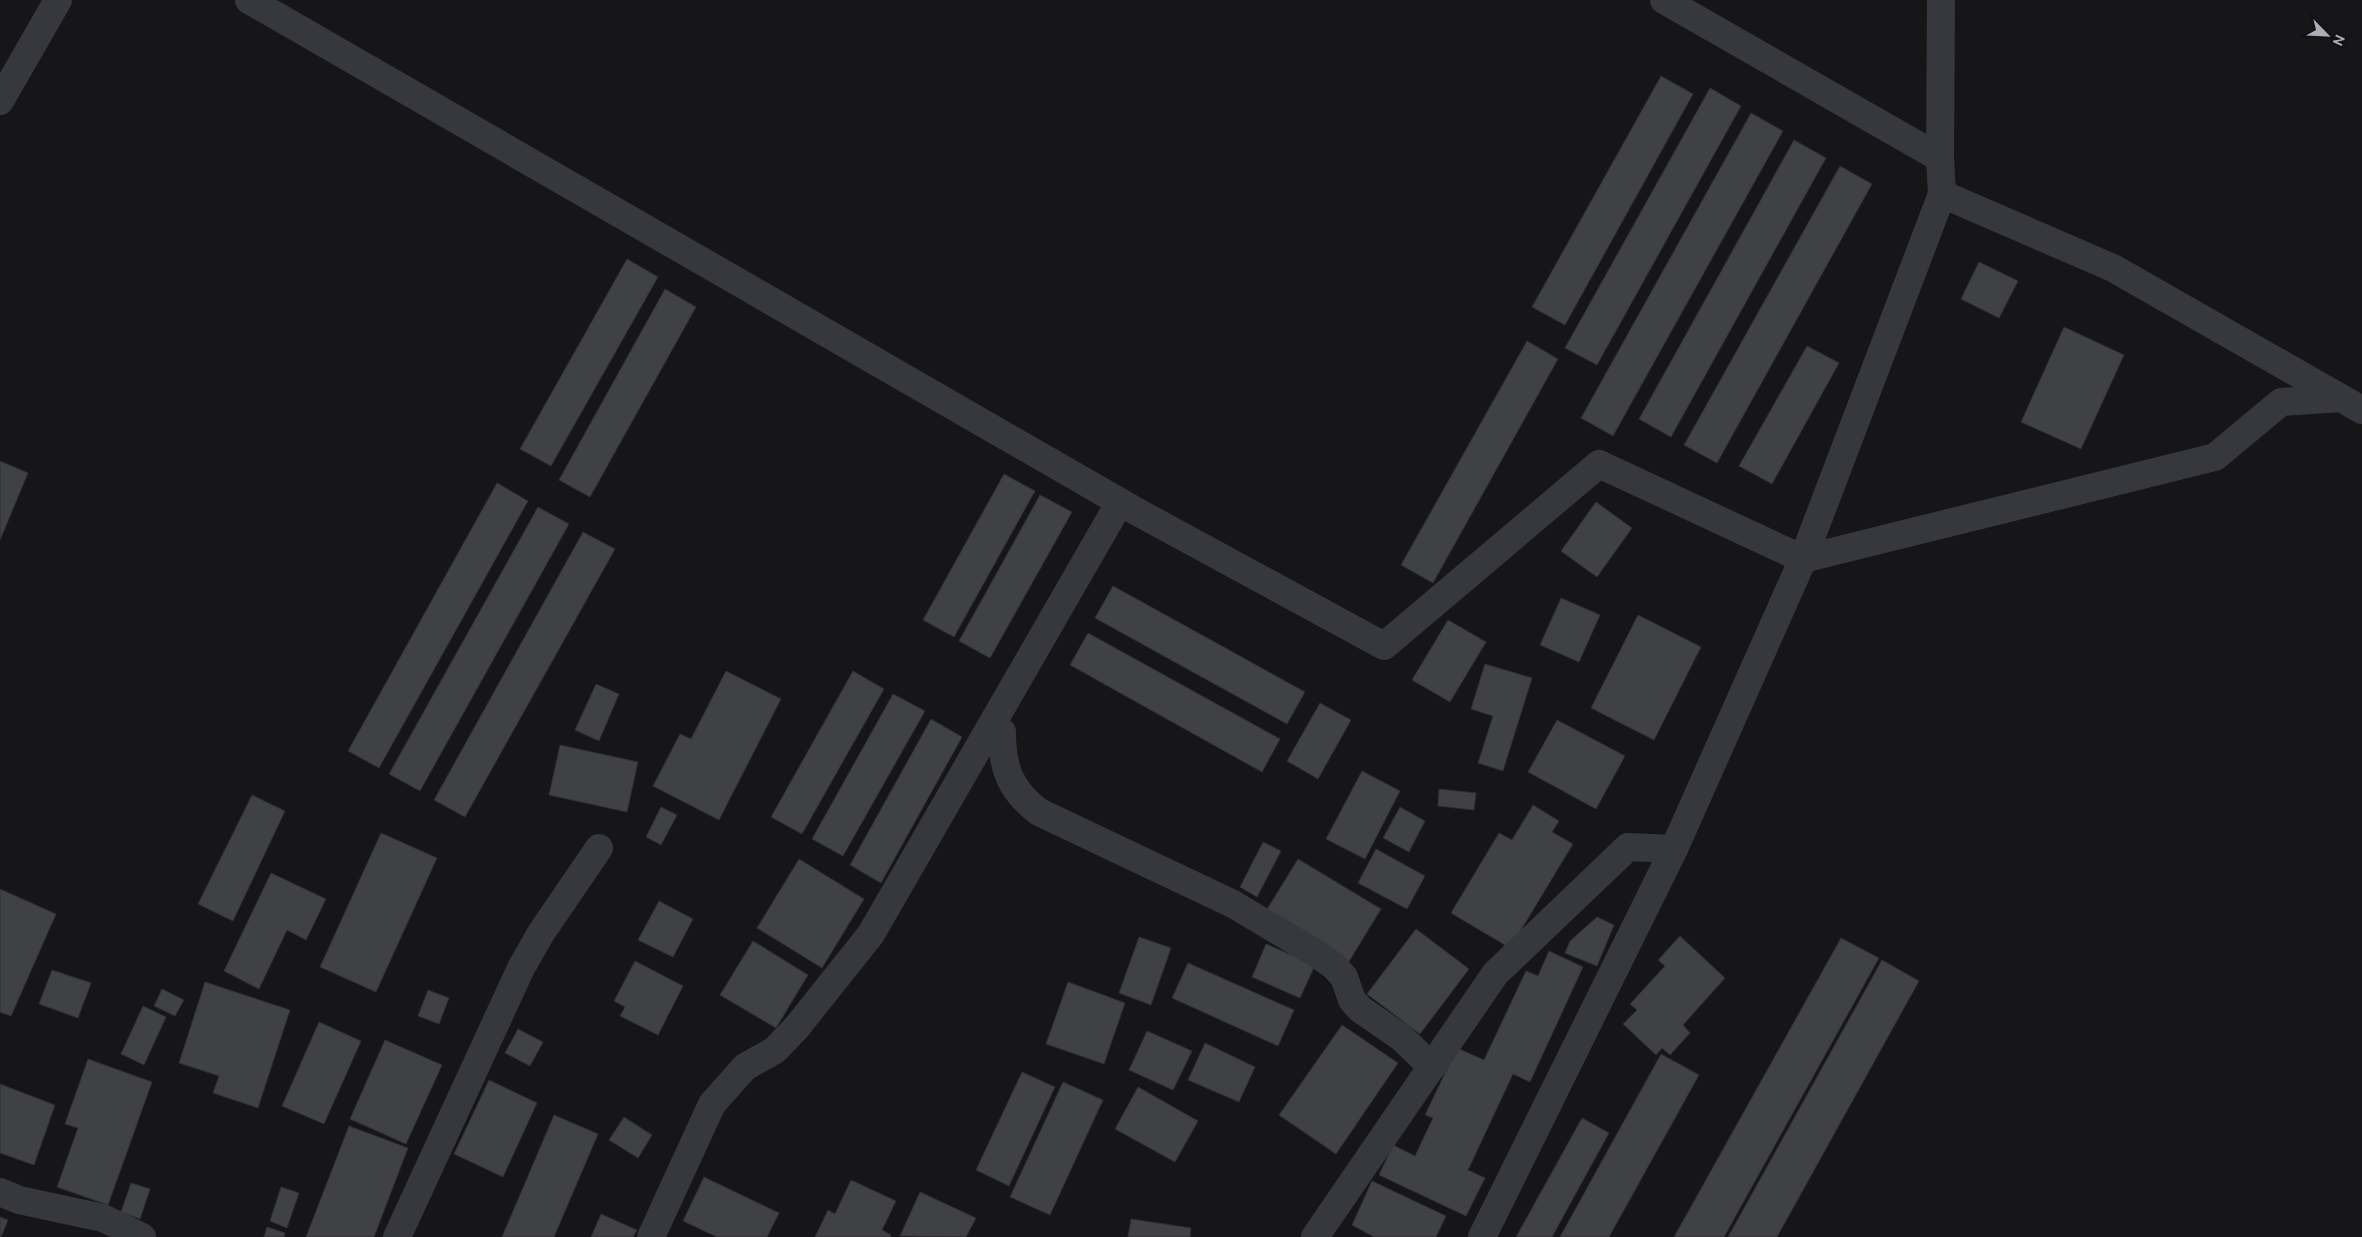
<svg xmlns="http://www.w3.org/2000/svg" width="2362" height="1237" font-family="Ubuntu,sans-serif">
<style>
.building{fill:#404145;stroke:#303034}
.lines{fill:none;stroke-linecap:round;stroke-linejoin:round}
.minor{stroke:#37383d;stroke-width:28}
</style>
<rect width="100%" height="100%" fill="#161618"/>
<g class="building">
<polygon points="1661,76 1693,94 1565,325 1532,307"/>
<polygon points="1710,88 1741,106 1597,365 1565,348"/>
<polygon points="1751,113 1783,131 1613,436 1581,418"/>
<polygon points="1794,140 1826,158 1671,437 1639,419"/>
<polygon points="1840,166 1872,184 1717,463 1684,445"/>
<polygon points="627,259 658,277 551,466 520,449"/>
<polygon points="1979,262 2018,281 1999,318 1961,299"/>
<polygon points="665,289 696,307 590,497 559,480"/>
<polygon points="2064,327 2124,355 2081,449 2021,422"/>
<polygon points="1527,341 1558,359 1433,583 1401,565"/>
<polygon points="1807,346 1839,363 1772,484 1739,466"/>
<polygon points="0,461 28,473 0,540"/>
<polygon points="1004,474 1035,491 954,637 923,620"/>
<polygon points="497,483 528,501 379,768 348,751"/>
<polygon points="1040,495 1072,512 990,658 959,641"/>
<polygon points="1596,502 1632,528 1597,577 1561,551"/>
<polygon points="538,507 569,524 420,791 389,774"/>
<polygon points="583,532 615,549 465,817 434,800"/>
<polygon points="1113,586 1305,692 1287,724 1095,618"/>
<polygon points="1561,598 1600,615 1579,662 1540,645"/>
<polygon points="1638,615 1701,647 1654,740 1591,708"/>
<polygon points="1448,620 1486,642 1450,702 1412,680"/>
<polygon points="1088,633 1280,739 1262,772 1070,665"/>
<polygon points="1485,664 1532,678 1503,771 1478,763 1493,716 1471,709"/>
<polygon points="726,671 781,699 719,820 653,786 680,734 691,739"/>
<polygon points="853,671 884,689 802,834 771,817"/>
<polygon points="596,684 619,694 599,741 575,730"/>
<polygon points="893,694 925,711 843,856 812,839"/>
<polygon points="1320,703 1351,720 1318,779 1287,761"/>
<polygon points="931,719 962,737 881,883 850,865"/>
<polygon points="1557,720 1625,756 1596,809 1528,772"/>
<polygon points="560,745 638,762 627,812 549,795"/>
<polygon points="1362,771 1400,791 1365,859 1326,839"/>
<polygon points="1439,789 1476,793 1474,810 1438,806"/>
<polygon points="252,795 285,811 233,921 198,904"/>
<polygon points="1533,805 1559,821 1552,832 1573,844 1510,948 1451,913 1499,833 1512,840"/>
<polygon points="661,807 677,815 661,845 646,837"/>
<polygon points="1400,807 1425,821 1409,852 1383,838"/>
<polygon points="381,833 437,858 376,992 320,967"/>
<polygon points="1263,842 1281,851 1257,897 1240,887"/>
<polygon points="1376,849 1425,876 1407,909 1358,883"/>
<polygon points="799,859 864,899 822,968 757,928"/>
<polygon points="1298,859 1381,909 1348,963 1266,911"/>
<polygon points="271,873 326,899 306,940 287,930 259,989 224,971"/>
<polygon points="0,889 56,914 11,1016 0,1012"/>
<polygon points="659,901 693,919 673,957 638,940"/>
<polygon points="1597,917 1614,925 1597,966 1565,953 1570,941"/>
<polygon points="1416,929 1469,969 1420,1034 1367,994"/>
<polygon points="1680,936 1725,978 1683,1025 1690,1033 1670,1055 1662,1048 1656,1055 1623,1024 1637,1010 1630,1004 1665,966 1658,960"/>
<polygon points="1139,937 1171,948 1151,1005 1119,993"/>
<polygon points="1841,938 1879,958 1724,1237 1674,1237"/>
<polygon points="753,941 808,975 776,1028 720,995"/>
<polygon points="1266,944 1315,965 1300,998 1252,977"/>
<polygon points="1549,951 1583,967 1530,1082 1513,1074 1468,1170 1485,1178 1466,1216 1379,1175 1393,1145 1415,1156 1433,1118 1425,1115 1457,1048 1484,1060 1526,971 1538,976"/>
<polygon points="1882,960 1919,981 1777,1237 1728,1237"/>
<polygon points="635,961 683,986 658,1035 620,1016 625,1007 614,1001"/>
<polygon points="1188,963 1294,1010 1278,1046 1172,998"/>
<polygon points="52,970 91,983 78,1018 39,1004"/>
<polygon points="205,982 290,1010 258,1108 213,1093 219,1076 179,1063"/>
<polygon points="1068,982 1125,1003 1104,1064 1046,1044"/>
<polygon points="162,989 184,1000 175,1016 154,1006"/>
<polygon points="428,990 449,998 439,1024 418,1016"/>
<polygon points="143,1006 166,1017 144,1065 121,1054"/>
<polygon points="319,1022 361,1041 324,1124 282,1106"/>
<polygon points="1342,1025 1398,1063 1336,1154 1279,1115"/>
<polygon points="518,1029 543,1042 530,1066 505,1053"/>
<polygon points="1147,1031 1192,1051 1173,1090 1129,1070"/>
<polygon points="385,1040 442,1065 406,1144 350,1119"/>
<polygon points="1205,1043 1255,1067 1239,1102 1188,1080"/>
<polygon points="1661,1054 1699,1075 1609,1237 1560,1237"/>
<polygon points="88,1059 152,1082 108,1205 57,1187 78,1128 65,1124"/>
<polygon points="1022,1072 1055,1087 1009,1186 976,1170"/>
<polygon points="489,1080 537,1103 503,1177 454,1154"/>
<polygon points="1063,1082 1103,1100 1050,1215 1010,1197"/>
<polygon points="0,1084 55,1105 34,1165 0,1153"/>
<polygon points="1138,1087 1198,1121 1175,1162 1115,1129"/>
<polygon points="554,1115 598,1134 554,1237 502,1237"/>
<polygon points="624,1117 652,1135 638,1158 609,1140"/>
<polygon points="1582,1118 1609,1133 1552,1237 1516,1237"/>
<polygon points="349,1126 408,1148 374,1237 306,1237"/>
<polygon points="704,1177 779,1213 767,1237 717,1237 683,1221"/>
<polygon points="851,1180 896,1201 882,1230 891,1235 890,1237 815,1237 828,1210 835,1214"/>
<polygon points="1372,1181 1446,1216 1436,1237 1374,1237 1352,1225"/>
<polygon points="131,1183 150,1189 140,1219 121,1212"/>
<polygon points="281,1187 299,1193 287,1228 270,1221"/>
<polygon points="920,1192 976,1218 966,1237 900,1236"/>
<polygon points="601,1214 637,1230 633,1237 591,1237"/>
<polygon points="0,1217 8,1220 1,1237 0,1237"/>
<polygon points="1131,1219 1191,1228 1190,1237 1128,1237"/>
<polygon points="267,1227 285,1233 284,1237 264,1237"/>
</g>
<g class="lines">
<g class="minor">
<polyline points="249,0 1132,509 1384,646 1599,464 1803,559 2215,457 2281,402 2341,398"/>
<polyline points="1664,0 1940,158"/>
<polyline points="0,101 58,0"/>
<polyline points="1942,194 2113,268 2362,410"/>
<path d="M992 725 1002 732C1002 768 1010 790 1039 812L1233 904 1317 954 1334 966 1344 977 1352 1000 1360 1009 1402 1038 1432 1067"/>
<polyline points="0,1192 19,1200 103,1218 142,1237"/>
<polyline points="397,1237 521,968 541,933 599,848"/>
<polyline points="651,1237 712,1104 745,1067 775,1050 797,1027 871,934 1120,502"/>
<polyline points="1315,1237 1495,974 1628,847 1674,849"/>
<polyline points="1482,1237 1674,849 1803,559 1942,194 1940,158 1941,0"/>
</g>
</g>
<g transform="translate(2327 35) rotate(114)" stroke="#111113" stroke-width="4" paint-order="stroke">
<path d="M0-4L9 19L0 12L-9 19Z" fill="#a8adb8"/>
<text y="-8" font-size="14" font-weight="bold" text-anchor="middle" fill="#a8adb8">N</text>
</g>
</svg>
